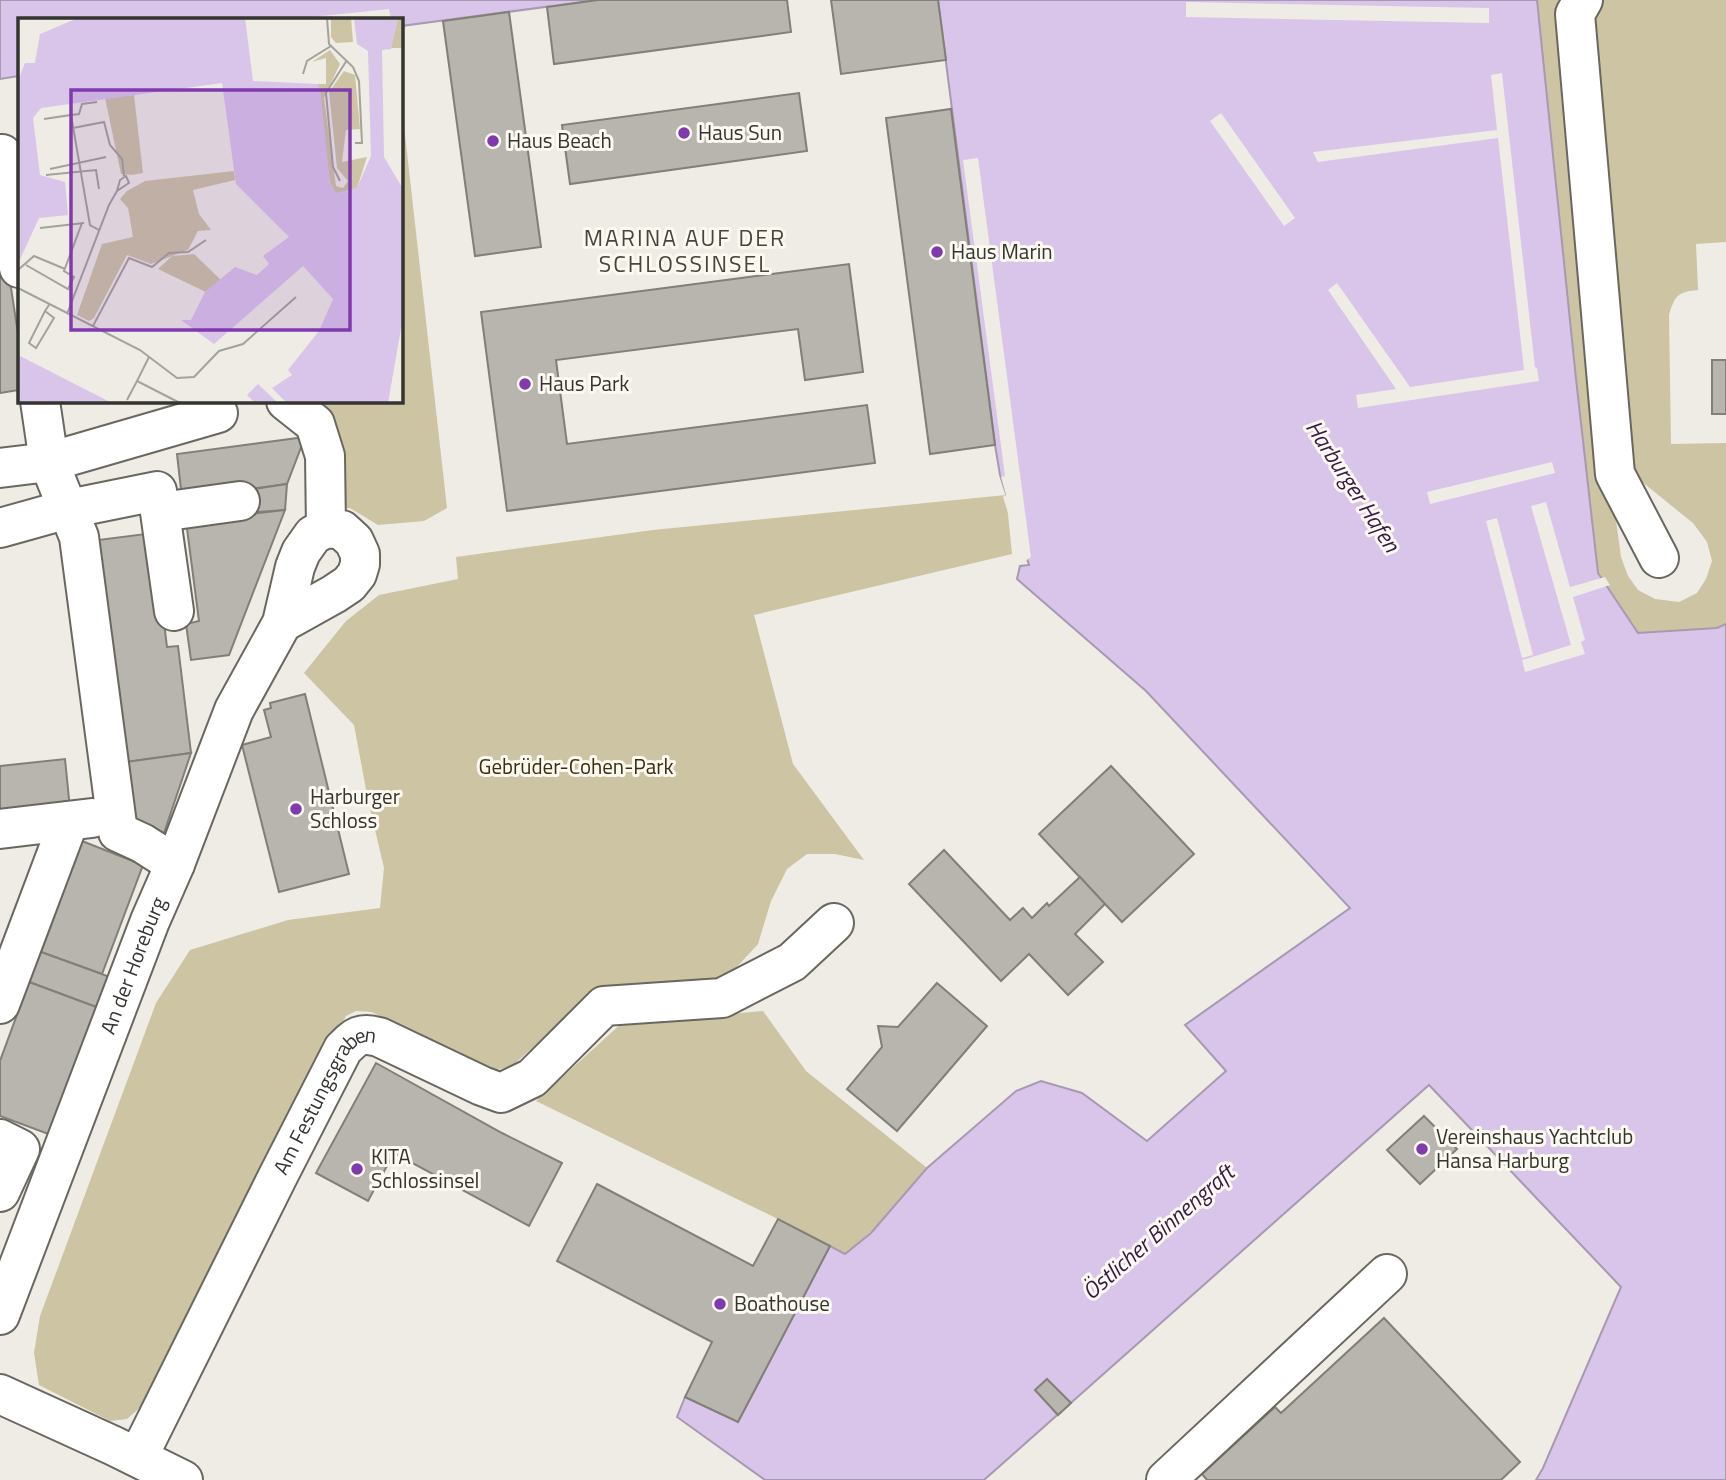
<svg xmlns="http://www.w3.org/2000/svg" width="1726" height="1480" font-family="'Titillium Web',sans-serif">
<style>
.green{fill:#ccc4a3}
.water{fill:#d9c4ea;stroke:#a899b2;stroke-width:2}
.pier{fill:#eeece4}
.building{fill:#b7b5ad;stroke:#817f78;stroke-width:2}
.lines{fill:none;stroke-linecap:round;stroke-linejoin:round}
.minor-casing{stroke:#696760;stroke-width:42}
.minor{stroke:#fff;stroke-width:38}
.poi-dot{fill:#803aad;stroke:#fcf9f1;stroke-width:2.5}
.labels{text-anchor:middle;stroke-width:6;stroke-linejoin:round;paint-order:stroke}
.poi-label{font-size:21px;fill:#343430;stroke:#fcf9f1;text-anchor:start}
.park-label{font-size:21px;fill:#372f0d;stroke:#fcf9f1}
.street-label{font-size:21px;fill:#343430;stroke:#fcf9f1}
.neighbourhood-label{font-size:23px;letter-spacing:2px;fill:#46453e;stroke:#fcf9f1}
.water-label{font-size:23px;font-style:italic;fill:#351a48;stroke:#fcf9f1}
.inset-road{fill:none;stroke:#a4a29c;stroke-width:2}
.view{fill:#803aad;fill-opacity:0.15;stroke:#803aad;stroke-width:3.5}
.inset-edge{fill:none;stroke:#343430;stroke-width:3.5}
</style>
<rect width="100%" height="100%" fill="#eeece4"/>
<g class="green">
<path d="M1537 0H1573L1614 505 1621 557 1628 576 1638 590 1655 599 1679 602 1697 593 1706 579 1712 561 1707 542 1693 523 1641 481 1624 460 1584 45 1596 0H1726V242L1696 244 1698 290C1678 292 1675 295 1669 315L1671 444 1726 443V624L1717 628 1638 633 1598 573 1576 380Z"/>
<polygon points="401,99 447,508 424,521 378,525 350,508 309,515 311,478 296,401 401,401"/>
<polygon points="1006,495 1012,554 754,615 793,764 864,860 835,854 807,854 787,869 771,901 758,944 721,984 651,989 597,988 550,1032 512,1066 496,1070 470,1062 372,1012 356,1011 346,1016 267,1157 143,1405 127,1419 110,1421 39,1385 34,1353 40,1316 156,1003 190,950 288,920 380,908 384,868 368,800 354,725 304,673 346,621 379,595 458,579 456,557 653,530"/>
<polygon points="763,1011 806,1071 927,1168 871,1232 845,1254 778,1219 536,1101 623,1022 639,1022"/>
</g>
<g class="water">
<polygon points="0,0 598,0 401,26 401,19 19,19 19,76 0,79"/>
<polygon points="938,0 1537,0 1576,379 1598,573 1638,633 1717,628 1726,624 1726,1480 1536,1480 1543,1468 1621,1287 1429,1085 984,1480 765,1480 677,1417 685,1397 738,1422 830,1246 845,1254 871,1233 927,1168 1016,1091 1041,1081 1082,1093 1147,1141 1226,1071 1185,1025 1350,908 1146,691 1017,579 1020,566 1029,565 1000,475 995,445"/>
</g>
<g class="pier">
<polygon points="1186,2 1489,8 1489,23 1186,17"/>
<polygon points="389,9 391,19 293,19"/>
<polygon points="1502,73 1535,367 1537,368 1539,381 1358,408 1356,395 1396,389 1328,290 1337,283 1410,387 1524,370 1498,138 1318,162 1313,152 1497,130 1491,75"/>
<polygon points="1221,113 1295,218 1284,226 1210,121"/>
<polygon points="978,158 1031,557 1024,562 1003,497 1006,495 1001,477 1005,476 963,160"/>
<polygon points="1552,462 1555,473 1430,504 1427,492"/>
<polygon points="1546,502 1570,587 1605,577 1610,585 1573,597 1585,640 1581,642 1585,654 1525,672 1522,660 1571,645 1531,506"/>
<polygon points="1497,518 1533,655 1522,658 1486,521"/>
</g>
<g class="building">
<polygon points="598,0 787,0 791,32 554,64 547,7"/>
<polygon points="831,0 938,0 946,60 841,74"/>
<polygon points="509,12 541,247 475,256 443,21"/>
<polygon points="799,93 807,151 570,184 562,125"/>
<polygon points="951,109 995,445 930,454 886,118"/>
<polygon points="0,216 19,340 19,390 0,393"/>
<polygon points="849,264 863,372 805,380 798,329 556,360 567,444 867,405 875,463 507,511 481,312"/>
<rect x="1712" y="360" width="14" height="54"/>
<polygon points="305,437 287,484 182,498 177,454"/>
<polygon points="287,484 285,510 258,512 254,489"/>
<polygon points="285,510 229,655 191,660 186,624 199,621 186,521"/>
<polygon points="153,533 167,647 178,646 191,753 126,762 98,540"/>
<polygon points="305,694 349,874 279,892 242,745 271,737 264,710 271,708 270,703"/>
<polygon points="191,753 163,836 131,823 126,762"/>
<polygon points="65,759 70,809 0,816 0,766"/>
<polygon points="1111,766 1194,854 1122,922 1039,834"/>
<polygon points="82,841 143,865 102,974 41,952"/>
<polygon points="944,850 1010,920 1023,908 1032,918 1047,903 1049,906 1080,877 1105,904 1075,934 1103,962 1068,995 1029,954 1001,981 909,884"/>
<polygon points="41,952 110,977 99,1008 29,982"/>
<polygon points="29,982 99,1008 51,1135 0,1116 0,1061"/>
<polygon points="937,983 987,1026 897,1131 847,1089 882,1047 878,1026 898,1027"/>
<polygon points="376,1063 502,1133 562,1163 529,1226 394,1153 368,1201 316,1173"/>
<polygon points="1424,1116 1457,1149 1420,1184 1387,1150"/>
<polygon points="597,1184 753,1266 778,1219 830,1246 738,1422 685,1397 712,1342 557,1261"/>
<polygon points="1384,1318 1520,1462 1501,1480 1207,1480 1202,1474 1275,1407 1281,1413"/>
<polygon points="1047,1379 1071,1403 1058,1415 1035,1390"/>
</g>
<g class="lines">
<g class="minor-casing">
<g id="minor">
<polyline points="1583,0 1575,14 1615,474 1659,558"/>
<polyline points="0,154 2,154 19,268"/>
<polyline points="40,401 49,462 79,537 118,832 142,843 175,864"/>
<polyline points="286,401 315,424 325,456 326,528"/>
<polyline points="0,468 49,462 218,413"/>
<polyline points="161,512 240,501"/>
<polyline points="0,528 68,509 157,491 174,611"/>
<polyline points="0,829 92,818"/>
<polyline points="0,1004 69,821"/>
<polyline points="0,1139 20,1149 0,1192"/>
<path id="s1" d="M0 1315 150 921 175 864 234 710 282 623 295 567 301 552 313 535 326 528 342 530 354 541 360 554V564L357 574 349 584 334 594 282 623"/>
<polyline points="0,1394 114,1446 183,1480"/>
<path id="s2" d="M138 1457 278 1176 343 1049C356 1036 360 1032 379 1037L482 1086 501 1093 532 1078 604 1006 722 998 792 962 834 923"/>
<polyline points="1166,1480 1387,1274"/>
</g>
</g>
<use href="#minor" class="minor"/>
</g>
<g class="poi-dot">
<circle cx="684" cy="133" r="7"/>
<circle cx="493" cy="141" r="7"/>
<circle cx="937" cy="252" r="7"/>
<circle cx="525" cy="384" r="7"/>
<circle cx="296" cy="809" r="7"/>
<circle cx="1422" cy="1149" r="7"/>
<circle cx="357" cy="1169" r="7"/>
<circle cx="720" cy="1304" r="7"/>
</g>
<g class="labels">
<g class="poi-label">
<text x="698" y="140">Haus Sun</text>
<text x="507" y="148">Haus Beach</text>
<text x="951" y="259">Haus Marin</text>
<text x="539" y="391">Haus Park</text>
<text x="310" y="804">Harburger<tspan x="310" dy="24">Schloss</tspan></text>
<text x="1436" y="1144">Vereinshaus Yachtclub<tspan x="1436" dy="24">Hansa Harburg</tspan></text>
<text x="371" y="1164">KITA<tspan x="371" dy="24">Schlossinsel</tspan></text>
<text x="734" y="1311">Boathouse</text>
</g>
<g class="park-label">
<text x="576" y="774">Gebrüder-Cohen-Park</text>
</g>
<g class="street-label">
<text dy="7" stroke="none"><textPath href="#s1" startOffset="374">An der Horeburg</textPath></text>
<text dy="7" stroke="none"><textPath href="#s2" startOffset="406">Am Festungsgraben</textPath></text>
</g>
<g class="neighbourhood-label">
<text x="685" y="246">MARINA AUF DER<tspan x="685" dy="26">SCHLOSSINSEL</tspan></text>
</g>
<g class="water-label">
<text transform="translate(1353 486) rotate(57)" y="8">Harburger Hafen</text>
<text transform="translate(1158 1232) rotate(-41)" y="8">Östlicher Binnengraft</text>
</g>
</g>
<g transform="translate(18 18)">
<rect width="385" height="385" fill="#eeece4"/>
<path d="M313 0H333L335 24 318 25 313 19ZM380 0H385V30H373ZM312 32 322 46 306 80 318 168 325 170 330 163 319 150 311 74 326 53 337 57 342 111 328 112 324 144 349 139 339 170 331 174 318 175 312 165 299 66H308V40L294 44ZM116 77 125 155 114 157 103 156 87 80ZM216 153 217 162 175 172 181 196 193 212 180 213 170 232 133 246 109 237 76 300 71 303 59 297 84 226 115 219 110 190 102 181 109 173 127 163ZM176 236 203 262 190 275 140 251 154 238Z" fill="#ccc4a3"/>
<path d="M60 0H227L235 63 299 66 302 70 312 165 318 175 339 170 353 138 350 33 339 26 336 0H380L373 31 364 32 366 139 385 171V299L370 385H269L254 370 274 357 270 352 301 313 315 281 285 248 196 326 163 302H173L187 274 217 249 239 257 251 246 245 238 271 219 218 166 204 65 23 90 15 100 22 157 47 164 50 197 21 200 0 246V63L7 45H17L22 16ZM0 337 94 385H0ZM240 366 260 385H237L229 377Z" fill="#d9c4ea"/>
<path class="inset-road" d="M309 0 311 26 335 49 341 63 344 125H337M285 56 289 43 313 28M53 97 61 96 64 86 79 84M26 101 53 97 72 207 81 212M55 110 86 104 92 127 104 141 106 158M32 151 88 139M28 157 78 152 81 171M322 163 315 149 308 75 329 42M22 210 66 205M8 247 50 271 56 259 46 253 64 205M0 252 16 238 47 251M0 270 122 332 159 360 176 359 201 333 225 326 278 279M27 293 36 300 18 330 11 325 27 293 31 287M49 296 91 187 99 173 111 165 108 158 102 162 99 173M75 308 111 240 134 249 151 235 170 234 188 222M131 339 119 363 162 385M109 382 119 363"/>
<path class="view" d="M53 72H332V312H53Z"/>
<rect width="385" height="385" class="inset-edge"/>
</g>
</svg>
